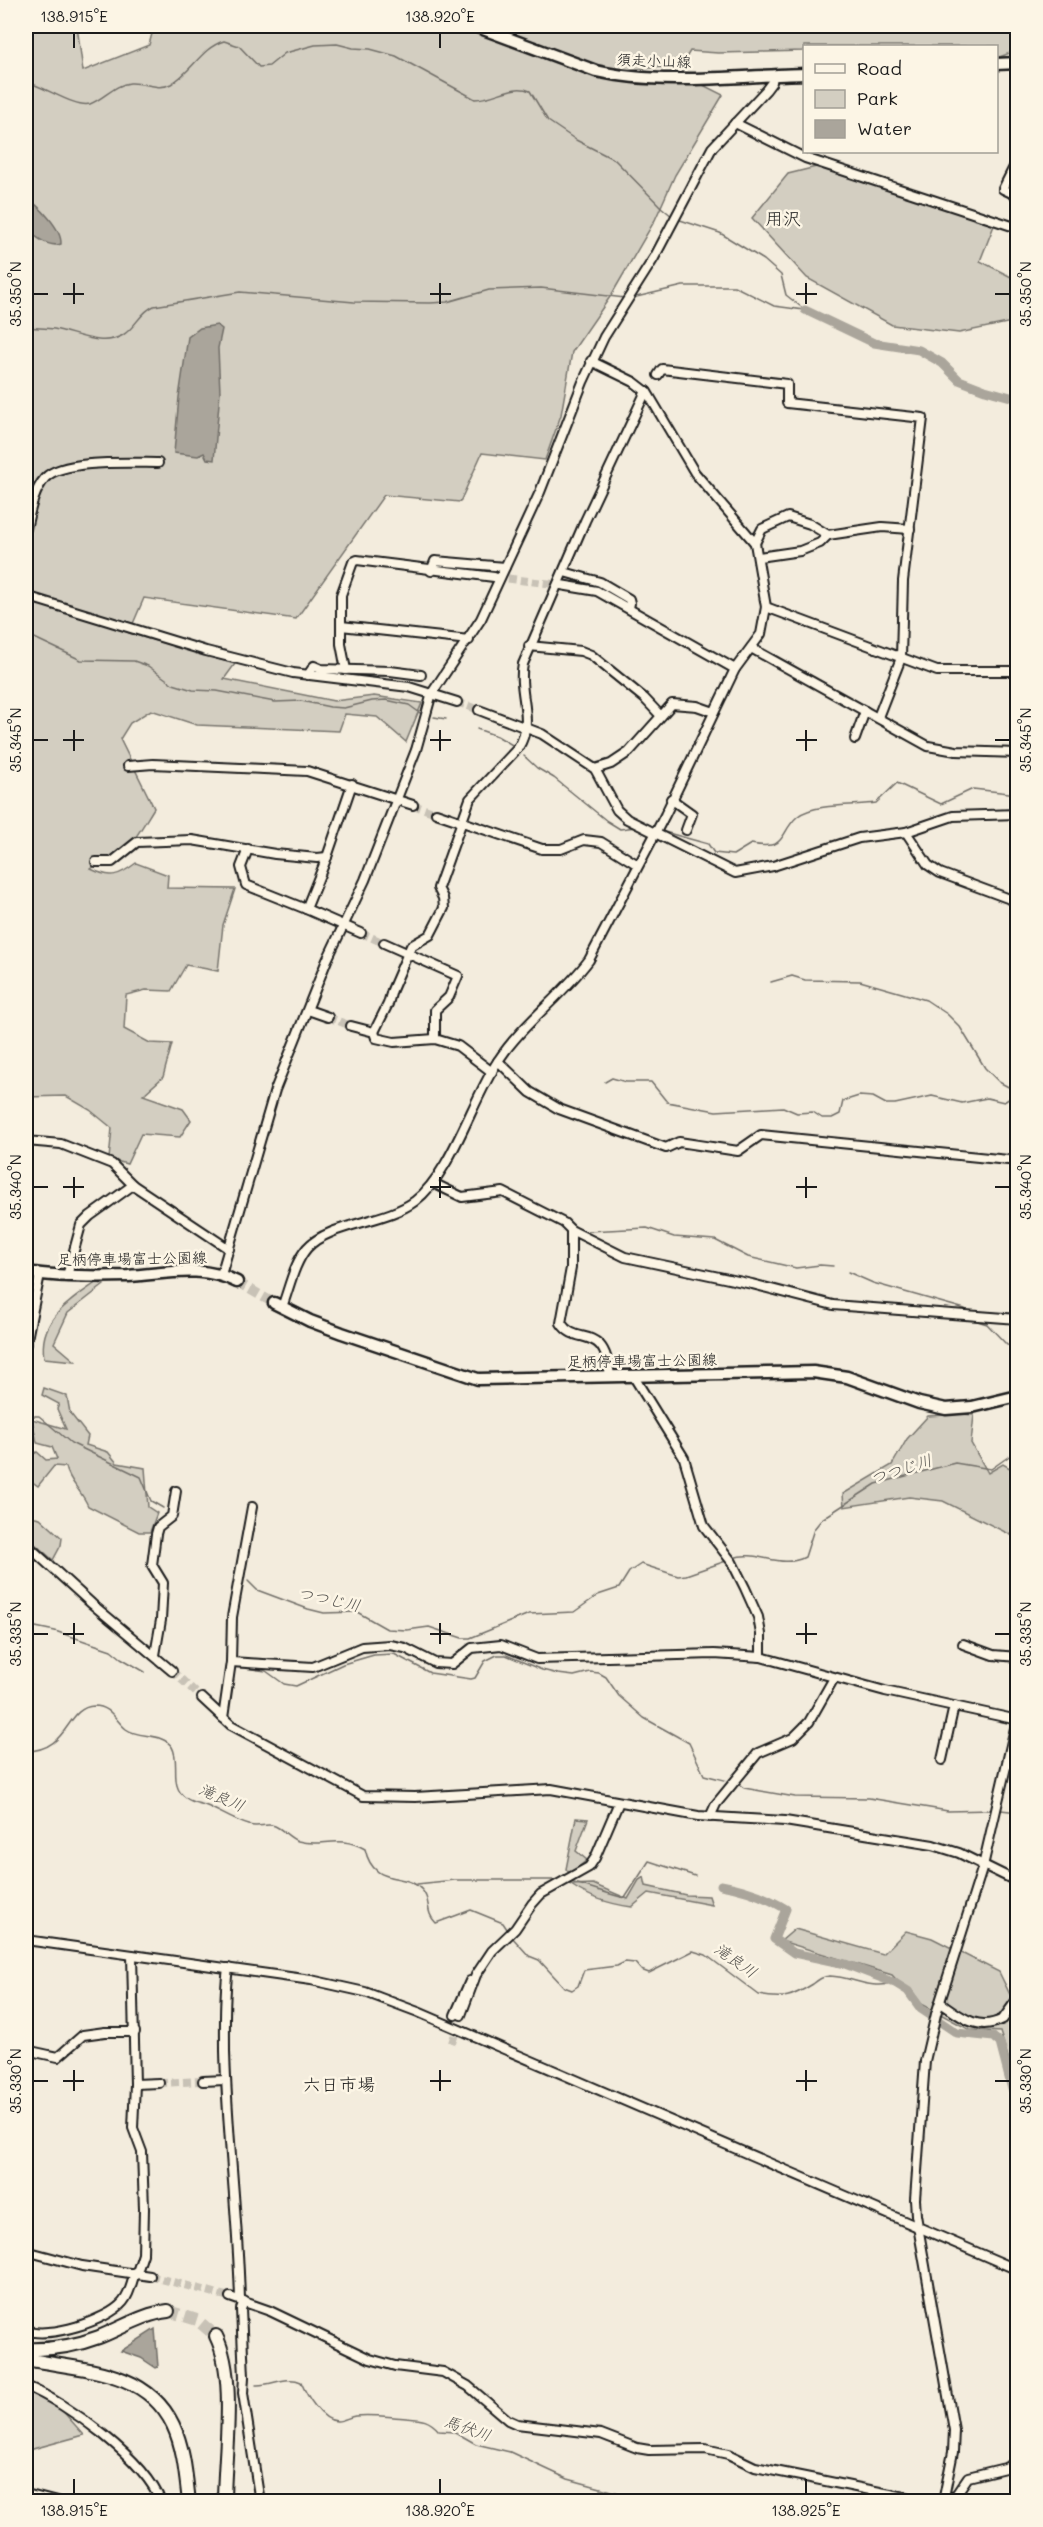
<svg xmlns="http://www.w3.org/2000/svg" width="1043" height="2527" font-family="Mali,'Klee One',sans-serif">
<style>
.green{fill:#d3cec1;stroke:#78756e;stroke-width:1.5}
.water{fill:#aaa59b;stroke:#716e68;stroke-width:1.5}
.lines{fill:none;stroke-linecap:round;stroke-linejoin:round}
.stream{stroke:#716e68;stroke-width:1.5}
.river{stroke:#aaa59b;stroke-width:9}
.minor-tunnel{stroke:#c8c2b6;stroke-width:8;stroke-dasharray:8 4;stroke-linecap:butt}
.major-tunnel{stroke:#c8c2b6;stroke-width:10;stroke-dasharray:10 5;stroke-linecap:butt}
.highway-tunnel{stroke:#c8c2b6;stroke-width:12;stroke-dasharray:12 6;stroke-linecap:butt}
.minor-casing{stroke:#1c1c1c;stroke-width:12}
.major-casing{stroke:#1c1c1c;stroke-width:15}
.highway-casing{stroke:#1c1c1c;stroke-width:16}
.minor{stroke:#fcf5e5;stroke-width:8}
.major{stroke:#fcf5e5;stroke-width:10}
.highway{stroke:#fcf5e5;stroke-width:12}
.ticks{fill:none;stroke:#1c1c1c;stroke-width:2}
.labels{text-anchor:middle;stroke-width:5;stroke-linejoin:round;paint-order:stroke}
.street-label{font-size:15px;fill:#1c1c1c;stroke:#fcf5e5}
.water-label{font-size:16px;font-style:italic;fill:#55534f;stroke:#fcf5e5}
.quarter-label{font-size:18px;fill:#1c1c1c;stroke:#fcf5e5}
.neatline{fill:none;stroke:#1c1c1c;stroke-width:2}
.ticks-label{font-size:15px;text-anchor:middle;fill:#1c1c1c}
</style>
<rect width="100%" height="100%" fill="#f3ecdd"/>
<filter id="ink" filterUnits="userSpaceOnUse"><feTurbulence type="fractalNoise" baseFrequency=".0167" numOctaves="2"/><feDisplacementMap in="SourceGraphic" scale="12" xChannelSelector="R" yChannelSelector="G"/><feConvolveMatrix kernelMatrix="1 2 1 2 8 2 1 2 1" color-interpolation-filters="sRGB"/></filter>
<g filter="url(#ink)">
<g class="green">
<path d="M26 26H77L83 71 149 45 154 26H467L485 30 594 75 701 84 723 95 675 175 655 220 612 294 572 352 561 415 545 460 482 453 460 502 384 495 296 619 144 598 129 633 235 664 224 679 334 701 374 696 422 703 406 742 377 717 345 714 339 731 197 725 151 710 130 723 120 739 154 808C145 822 134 844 120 854 110 860 100 861 91 869 111 879 119 876 136 863L168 875 167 888 235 889 223 925 218 971 186 965 171 991 146 990 126 995 124 1029 150 1043 172 1044 163 1077 143 1095 183 1109 191 1120 180 1137 141 1134 127 1164 109 1159 112 1128 90 1110 66 1096 26 1097Z"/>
<polygon points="477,26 1017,26 1018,50 997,58 996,46 804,46 804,51 718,53 690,51 681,66 606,71 567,54"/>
<polygon points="816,167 848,170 995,223 980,261 1017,280 1017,321 959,333 892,325 807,278 752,218 788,174"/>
<path d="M97 1282 104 1285 68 1313 54 1343 75 1361 44 1358C38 1319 69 1302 97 1282Z"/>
<path d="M44 1388 67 1396 70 1413 88 1436 86 1445 108 1452 117 1463 145 1468 148 1507 157 1513 150 1532H139L88 1506C82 1491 69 1482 66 1467L54 1466 38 1486 27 1478 26 1458 37 1452 46 1460 57 1459 52 1447 37 1443 32 1419 66 1429 57 1409 59 1404 42 1395Z"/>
<polygon points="962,1414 974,1415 971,1443 988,1473 1003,1464 1017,1472 1017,1538 943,1501 909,1497 844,1507 843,1494 892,1465 907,1439 928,1416"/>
<polygon points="26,1515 40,1518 62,1538 61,1545 53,1560 26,1536"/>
<polygon points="576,1818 588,1819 576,1851 587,1860 570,1874 566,1869"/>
<path d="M644 1877 646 1886 686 1895 709 1896 712 1905 649 1893 632 1907C609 1904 590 1898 571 1885L593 1884 628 1899 639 1880Z"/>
<polygon points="795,1929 883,1954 906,1931 932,1938 999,1972 1017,2009 1017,2085 1000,2032 970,2030 916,2001 892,1975 781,1941"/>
<polygon points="26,2389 59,2407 84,2435 29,2450 26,2443"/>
</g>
<g class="water">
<path d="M26 198C39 205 62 229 61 244 49 248 30 236 26 223 23 217 25 205 26 198Z"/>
<polygon points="217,325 222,329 218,348 220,392 214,460 207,459 204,453 198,456 174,453 179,397 188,337 200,328"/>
<polygon points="155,2329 158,2367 156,2368 141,2358 121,2351"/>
</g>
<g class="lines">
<g class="stream">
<path d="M26 82C44 86 75 108 90 104 104 99 115 84 130 83 144 82 158 91 171 84 192 72 201 48 224 41L239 46 259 67 269 66 285 53 315 45 337 44 353 48 370 49 396 56 475 99C495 99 513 83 530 91L548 121 576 140 615 160 661 207 673 217"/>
<polyline points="677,219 720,233 764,260 781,275 786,295 805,310"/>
<polyline points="632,298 683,286 734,286 774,306 804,310"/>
<path d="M26 327C35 328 45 328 54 329 76 333 102 348 123 335 136 327 140 312 154 306L240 292 354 302 430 303 447 302 489 290 541 288 625 298"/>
<polyline points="26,634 81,660 134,661 148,666 173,684 193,690 217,691 275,702 301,701 330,707 344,708 372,701 386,700 409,705 420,713"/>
<polyline points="434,717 446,719"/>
<polyline points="477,729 497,736 514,746"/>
<polyline points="524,756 537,768 554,778 607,821 620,829 636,827"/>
<path d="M661 831 708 844 714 853 733 855 751 844C789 851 778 833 798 816 815 803 856 806 876 803L897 783 941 804 973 789 1018 794"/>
<polyline points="771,982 792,976 805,980 860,981 926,1000 947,1014 960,1027 985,1068 999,1082 1018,1092"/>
<polyline points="605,1082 612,1078 626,1082 651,1082 667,1102 716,1111 783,1107 797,1113 813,1112 822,1118 832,1118 840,1114 843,1101 859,1096 873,1097 886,1104 895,1104 932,1096 962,1103 987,1098 1004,1102 1018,1093"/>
<polyline points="588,1231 647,1228 674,1237 715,1240 748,1257 796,1268 820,1265 833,1266"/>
<polyline points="848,1272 873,1283 965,1309"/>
<polyline points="974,1320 987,1324 1007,1345 1018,1346"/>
<polyline points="26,1416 39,1416 71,1443 141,1477 151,1501 163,1508"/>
<path d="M733 1558C757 1549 780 1570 805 1557L814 1529 822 1519 876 1484 955 1463 991 1469 1018 1450"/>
<polyline points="248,1581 257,1590 308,1609 324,1613 357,1612 387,1629 407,1630 429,1627 462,1638 470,1638 529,1614 574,1612 598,1595 619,1588 629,1572 641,1564 678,1576 686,1575 726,1561"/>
<polyline points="26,1625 55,1631 111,1650 121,1658 145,1672"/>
<polyline points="237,1667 266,1671 284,1684 296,1686 343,1664 374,1655 394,1654 430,1673 471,1679 475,1678 485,1661 497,1655 506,1655 542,1670 558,1674 574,1676 590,1672 599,1673 606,1677 619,1696 644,1718 689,1743 704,1775 728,1781"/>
<path d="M26 1751C70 1751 65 1707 94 1706 111 1706 115 1720 126 1729 139 1739 162 1732 172 1747 181 1762 168 1786 186 1798 192 1803 200 1803 207 1806 221 1812 234 1821 249 1825 257 1828 268 1823 275 1826 284 1830 289 1838 298 1841 322 1848 338 1834 365 1849 374 1889 405 1870 422 1890 432 1901 424 1911 436 1923L471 1910 503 1923 509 1932"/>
<polyline points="740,1785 744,1788 795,1797 869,1798 948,1811 991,1810"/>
<polyline points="1001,1810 1018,1812"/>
<path d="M569 1882C589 1886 606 1894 625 1898L649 1861 695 1876"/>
<polyline points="417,1884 455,1880 559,1880"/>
<path d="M511 1936 529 1956 539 1960 564 1987 572 1990 578 1986 584 1970 617 1966 625 1962 635 1963 641 1970 649 1973 693 1951 706 1955 759 1995C784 2000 792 1997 813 1984 818 1980 823 1976 830 1976 854 1977 868 1990 895 1983"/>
<path d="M256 2385C271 2386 287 2375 301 2382 306 2394 321 2421 337 2421 343 2421 349 2417 355 2416 373 2414 389 2417 406 2418 421 2419 429 2419 439 2431L455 2432 476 2444 510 2452 568 2479 652 2502"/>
</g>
<g class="river">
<polyline points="805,310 874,343 919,350 942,363 959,380 985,390 1018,399"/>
<path d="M721 1885C745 1889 765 1896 786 1909L774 1939 794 1953 845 1964 895 1983 908 1991 921 2009 957 2033 993 2037 1000 2043 1012 2089 1018 2095"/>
</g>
<g class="minor-tunnel">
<polyline points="496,577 561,585"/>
<polyline points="457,702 479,710"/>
<polyline points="413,805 436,813"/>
<polyline points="361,933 384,943"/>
<polyline points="328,1017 351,1026"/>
<polyline points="172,1671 202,1698"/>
<polyline points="452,2043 461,2015"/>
<polyline points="159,2083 203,2081"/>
<polyline points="150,2276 230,2297"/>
</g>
<polyline class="major-tunnel" points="237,1282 274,1303"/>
<polyline class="highway-tunnel" points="168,2311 197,2320 216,2336"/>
<g class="minor-casing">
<g id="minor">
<polyline points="735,123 805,158 1018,228"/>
<polyline points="1018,159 1003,189 1018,196"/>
<polyline points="658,375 662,369 787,384 787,403 923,418 903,581 901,658 878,717"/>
<path d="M26 529C30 512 33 492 45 478 62 459 133 463 158 463"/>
<polyline points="755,543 762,529 788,517 810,524 828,535"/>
<polyline points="759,557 800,551 820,543 828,535 882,527 910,529"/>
<polyline points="431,571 435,561 505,567"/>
<polyline points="564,572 600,582 629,599 630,603 629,608"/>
<polyline points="561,585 597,591 735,669"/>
<polyline points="26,596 206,651 293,673 409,687 457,702"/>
<polyline points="766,607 937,671 1018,671"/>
<polyline points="341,626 469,640"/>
<polyline points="529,646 581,651 591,655 644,698 661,716"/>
<polyline points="751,648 928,746 956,751 1018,753"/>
<polyline points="346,670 341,644 341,595 353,562 357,560 494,577"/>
<polyline points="308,675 314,666 321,669 390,671 421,675"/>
<polyline points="479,710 542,734 595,769 617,810 627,819 735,873 773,866 859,838 906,832 953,816 1018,814"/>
<polyline points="855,739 865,711"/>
<polyline points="128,766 153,764 307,771 413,805"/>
<polyline points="595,769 611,764 629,752 672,704 697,706 714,712"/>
<polyline points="352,784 327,857 306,909 361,933"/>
<polyline points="671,799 692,814 686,830"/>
<polyline points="436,813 542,849 561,849 584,840 601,842 638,865"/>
<polyline points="906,832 928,865 940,873 1018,902"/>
<polyline points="248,849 241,867 246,885 306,909"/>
<polyline points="96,862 112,862 137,842 192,840 275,854 317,858 327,857"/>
<polyline points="384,943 458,976 449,997 435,1010 435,1039"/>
<polyline points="308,1010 328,1017"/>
<polyline points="351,1026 374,1032 376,1038 394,1042 435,1039 458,1046 492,1072"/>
<path d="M374 1032 388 1004 392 990 411 946 430 935 444 908 443 898 438 888 470 799 518 748C536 720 517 694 523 664L585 521 646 391"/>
<polyline points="498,1061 530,1092 559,1109 666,1148 679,1142 738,1151 761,1135 1018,1161"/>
<polyline points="26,1141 61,1144 112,1164 133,1185 229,1249"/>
<path d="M433 1183 462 1197 503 1192 564 1223 571 1230V1268L561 1323C577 1348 605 1321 610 1377"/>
<polyline points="571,1230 625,1257 752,1284 833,1305 1018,1319"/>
<polyline points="221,1275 275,1090 327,960 365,880 416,750 432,693 481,619 540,492 583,382 604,337 654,258 712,148 766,90 772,82 773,75"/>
<polyline points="67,1276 81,1225 90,1216 133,1185"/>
<path d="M282 1307C289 1289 294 1263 307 1248 329 1223 386 1223 415 1201 451 1174 472 1100 498 1061 523 1023 562 996 589 960L665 815 735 669 761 634 766 607 755 543 695 473 647 392 634 382 591 361"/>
<polyline points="26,1344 40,1274"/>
<polyline points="634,1377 684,1458 704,1526 732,1562 745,1588 758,1617 761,1634 761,1657 885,1691 1018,1720"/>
<polyline points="26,1544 92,1604 172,1671"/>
<polyline points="963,1644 993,1655 1018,1657"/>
<polyline points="155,1655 161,1620 163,1583 152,1565 156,1534 158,1527 172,1516 176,1491"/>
<polyline points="231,1662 313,1667 362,1647 390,1645 405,1648 435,1663 452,1664 472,1648 501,1645 537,1659 714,1654 761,1657"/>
<polyline points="202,1698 231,1725 363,1796 415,1797 551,1789 698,1816 785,1821 933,1845 959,1853 1018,1882"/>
<polyline points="223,1718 231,1662 232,1617 252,1507"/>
<polyline points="942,1760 954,1706"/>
<polyline points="710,1817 716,1804 758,1753 793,1738 809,1722 834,1678"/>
<polyline points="26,1940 311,1980 365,1992 418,2012 1018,2270"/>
<polyline points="132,1955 135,2084 159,2083"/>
<path d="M228 1968C224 1996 225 2023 225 2051 227 2134 238 2216 240 2300"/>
<path d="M941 2003C961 2017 978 2032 1003 2019L1018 1998"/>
<polyline points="455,2015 470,1981"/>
<polyline points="461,2015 476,1975 492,1951 515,1929 532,1904 541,1894 589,1867 595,1858 619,1802"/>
<polyline points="26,2050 58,2057 83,2035 105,2032 135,2032"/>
<polyline points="203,2081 225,2080"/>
<polyline points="135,2084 133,2128 142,2152 144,2209 143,2254 137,2272"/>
<polyline points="26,2251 82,2266 150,2276"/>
<polyline points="230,2297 270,2311 370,2359 395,2366 443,2372 468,2386 508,2420 517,2424 601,2434 637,2448 649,2450 705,2449 728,2454 755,2467 930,2502"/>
<polyline points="244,2301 241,2309 244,2377 243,2393 260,2502"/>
<path d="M26 2330C48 2339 107 2321 123 2302 130 2294 132 2282 135 2272"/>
<path d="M26 2386C67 2403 145 2459 161 2502"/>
<polyline points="26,2494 57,2502"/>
<polyline points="943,2502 953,2452 954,2430 916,2215 915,2199 925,2061 936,2014 983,1866 1018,1715"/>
<polyline points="951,2502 968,2477 1005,2468 1018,2462"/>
</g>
</g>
<g class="major-casing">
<g id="major">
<path d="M475 26 596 71C661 86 738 76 804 74"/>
<polyline points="996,64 1018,63"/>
<path d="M26 1272C59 1277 94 1277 128 1276 166 1274 201 1264 237 1282"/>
<polyline points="274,1303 310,1321 342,1333 478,1379 813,1372 847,1377 919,1403 946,1409 972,1407 1018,1396"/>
</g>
</g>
<g class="highway-casing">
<g id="highway">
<path d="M216 2336C237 2378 224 2454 224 2502"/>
<path d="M26 2349C51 2350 75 2346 99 2337 122 2328 143 2314 168 2311"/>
<path d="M26 2359C79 2370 146 2368 173 2425 184 2448 186 2477 189 2502"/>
</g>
</g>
<use href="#minor" class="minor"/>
<use href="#major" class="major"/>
<use href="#highway" class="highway"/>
</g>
</g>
<path class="ticks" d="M74 33V48M440 33V48M74 283V304M440 283V304M806 283V304M33 294H48M63 294H84M430 294H451M796 294H817M995 294H1010M74 730V751M440 730V751M806 730V751M33 740H48M63 740H84M430 740H451M796 740H817M995 740H1010M74 1177V1198M440 1177V1198M806 1177V1198M33 1187H48M63 1187H84M430 1187H451M796 1187H817M995 1187H1010M74 1623V1644M440 1623V1644M806 1623V1644M33 1634H48M63 1634H84M430 1634H451M796 1634H817M995 1634H1010M74 2070V2091M440 2070V2091M806 2070V2091M33 2081H48M63 2081H84M430 2081H451M796 2081H817M995 2081H1010M74 2479V2494M440 2479V2494M806 2479V2494"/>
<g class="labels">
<g class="street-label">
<text transform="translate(654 61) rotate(2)" y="5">須走小山線</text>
<text transform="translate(132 1259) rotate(-1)" y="5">足柄停車場富士公園線</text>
<text transform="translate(642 1361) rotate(-1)" y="5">足柄停車場富士公園線</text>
</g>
<g class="water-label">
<text transform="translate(901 1469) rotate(-18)" y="6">つつじ川</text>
<text transform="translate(329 1599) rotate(12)" y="6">つつじ川</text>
<text transform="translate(222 1797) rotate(23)" y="6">滝良川</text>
<text transform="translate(736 1960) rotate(35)" y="6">滝良川</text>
<text transform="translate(468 2428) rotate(19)" y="6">馬伏川</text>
</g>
<g class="quarter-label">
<text x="783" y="225">用沢</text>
<text x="339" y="2091">六日市場</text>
</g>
</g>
<rect width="1043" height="2527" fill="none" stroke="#fcf5e5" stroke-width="66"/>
<rect x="803" y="45" width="195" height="108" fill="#fcf5e5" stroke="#a29e95" stroke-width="1.5"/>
<rect x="815" y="64" width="30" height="9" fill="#fcf5e5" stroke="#a29e95" stroke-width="1.5"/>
<text x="857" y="75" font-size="18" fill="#1c1c1c">Road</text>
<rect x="815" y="90" width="30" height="18" fill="#d3cec1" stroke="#a29e95" stroke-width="1.5"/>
<text x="857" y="105" font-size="18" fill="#1c1c1c">Park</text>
<rect x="815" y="120" width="30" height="18" fill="#aaa59b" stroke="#a29e95" stroke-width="1.5"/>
<text x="857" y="135" font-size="18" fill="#1c1c1c">Water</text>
<rect x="33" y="33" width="977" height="2461" class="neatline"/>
<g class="ticks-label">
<text x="74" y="22">138.915°E</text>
<text x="440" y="22">138.920°E</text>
<text transform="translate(16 294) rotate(-90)" y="5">35.350°N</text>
<text transform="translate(1026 294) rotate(-90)" y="5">35.350°N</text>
<text transform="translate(16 740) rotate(-90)" y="5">35.345°N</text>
<text transform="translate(1026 740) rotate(-90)" y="5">35.345°N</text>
<text transform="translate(16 1187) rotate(-90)" y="5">35.340°N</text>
<text transform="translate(1026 1187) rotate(-90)" y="5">35.340°N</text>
<text transform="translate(16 1634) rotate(-90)" y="5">35.335°N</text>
<text transform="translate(1026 1634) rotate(-90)" y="5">35.335°N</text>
<text transform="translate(16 2081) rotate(-90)" y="5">35.330°N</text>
<text transform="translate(1026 2081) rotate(-90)" y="5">35.330°N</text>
<text x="74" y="2516">138.915°E</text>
<text x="440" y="2516">138.920°E</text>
<text x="806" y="2516">138.925°E</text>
</g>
</svg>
